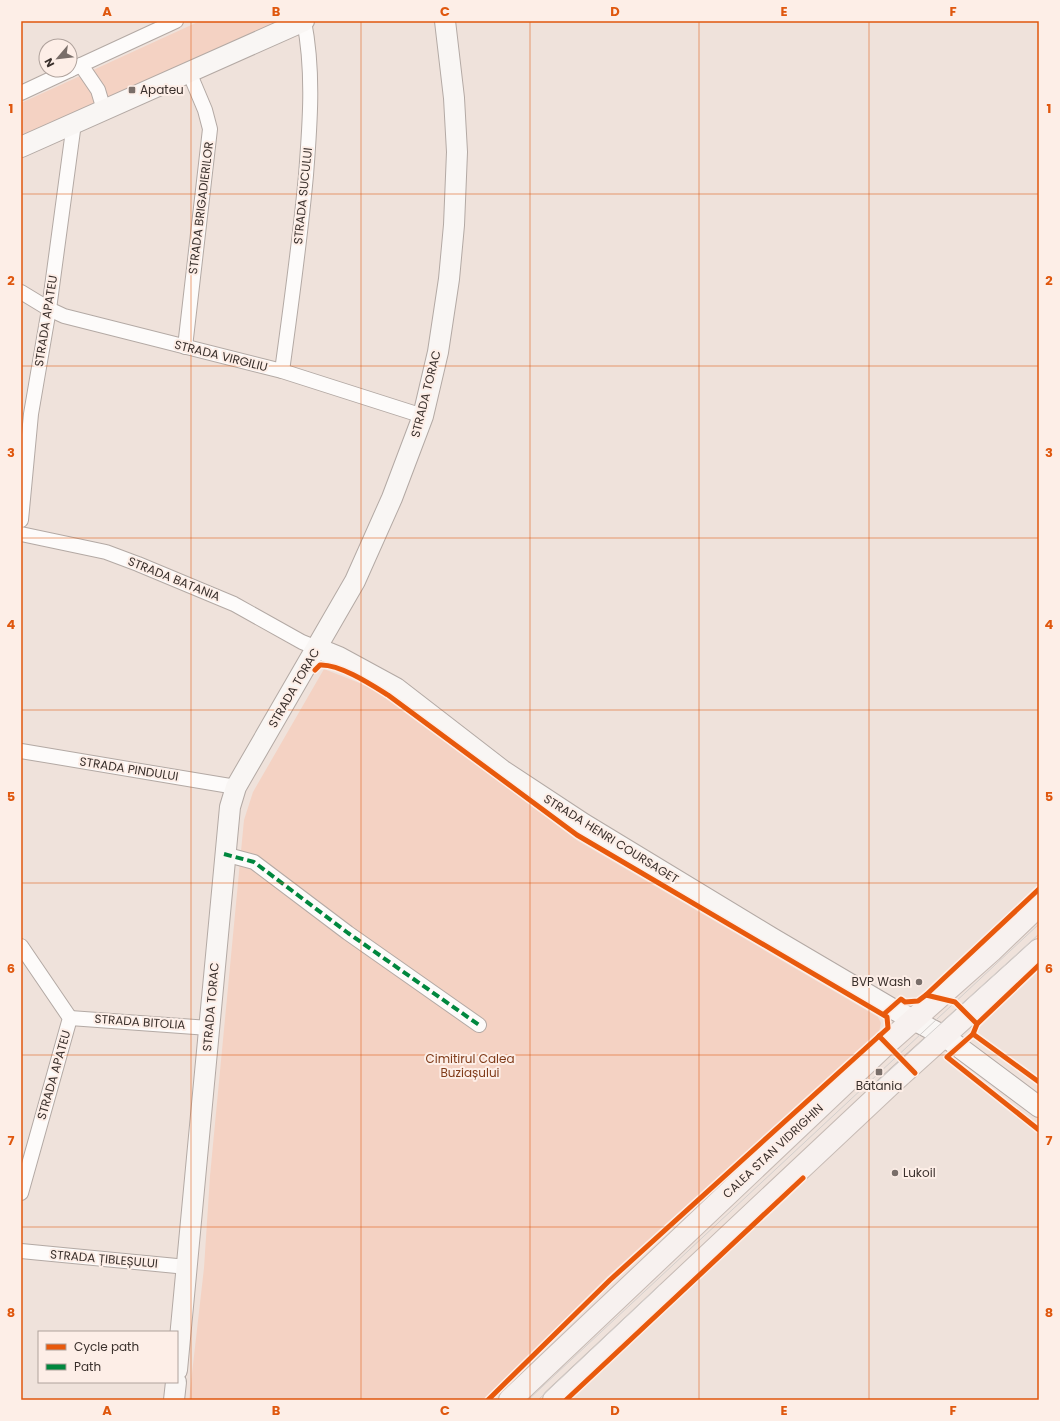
<svg xmlns="http://www.w3.org/2000/svg" width="1060" height="1421" font-family="Poppins,sans-serif">
<style>
.green{fill:#f4d2c3}
.lines{fill:none;stroke-linecap:round;stroke-linejoin:round}
.street-casing{stroke:#b3a9a4;stroke-width:16}
.secondary-casing{stroke:#b3a9a4;stroke-width:22}
.primary-casing{stroke:#c6bab4;stroke-width:24}
.street{stroke:#fdfbfa;stroke-width:14}
.secondary{stroke:#f9f6f4;stroke-width:20}
.primary{stroke:#f7f1ef;stroke-width:22}
.tram{stroke:#d3cfcd;stroke-width:1}
.quiet{stroke:#00873e;stroke-width:4;stroke-dasharray:8 4;stroke-linecap:butt}
.cycleway-casing{stroke:#fdeee7;stroke-width:8}
.cycleway{stroke:#e8590c;stroke-width:5}
.grid{fill:none;stroke:#df570e;stroke-width:1;stroke-opacity:0.55}
.poi-dot{fill:#796e69;stroke:#fdeee7;stroke-width:1.5}
.labels{text-anchor:middle;stroke-width:4;stroke-linejoin:round;paint-order:stroke}
.poi-label{font-size:12px;fill:#3a302c;stroke:#fdeee7;text-anchor:start}
.street-label{font-size:12px;fill:#3a302c;stroke:#fdeee7}
.park-label{font-size:12px;fill:#803c1a;stroke:#fdeee7}
.neatline{fill:none;stroke:#df570e;stroke-width:1.5}
.grid-label{font-size:13px;text-anchor:middle;font-weight:bold;fill:#df570e}
</style>
<rect width="100%" height="100%" fill="#efe2db"/>
<g class="green">
<polygon points="200,21 284,21 21,137 21,103"/>
<polygon points="324,669 377,690 578,841 878,1017 881,1023 879,1032 607,1277 483,1400 189,1400 204,1268 210,1176 244,820 253,792"/>
</g>
<g class="lines">
<g class="street-casing">
<g id="street">
<polyline points="81,65 98,90 104,110"/>
<polyline points="70,70 176,21"/>
<polyline points="21,93 70,70"/>
<polyline points="21,292 49,309 64,316 282,371 423,416"/>
<polyline points="185,347 210,129 205,110 189,72"/>
<path d="M282 371C291 306 300 241 306 175 310 124 314 71 304 21"/>
<polyline points="21,520 31,414 49,309 74,123"/>
<polyline points="21,534 106,552 138,564 234,604 302,642 317,648"/>
<polyline points="21,751 236,787"/>
<polyline points="224,854 254,862 348,933 479,1025"/>
<polyline points="21,946 70,1018 21,1193"/>
<polyline points="70,1018 209,1028"/>
<polyline points="21,1251 187,1267"/>
</g>
</g>
<g class="secondary-casing">
<g id="secondary">
<polyline points="21,147 304,21"/>
<polyline points="317,648 339,657 396,688 502,770 584,824 772,938 891,1008 944,1036 1039,1107"/>
<polyline points="177,1370 230,807 236,787 355,581 392,498 423,416 438,352 449,279 454,225 457,152 454,98 445,21"/>
<polyline points="174,1400 176,1382"/>
</g>
</g>
<g class="primary-casing">
<g id="primary">
<polyline points="510,1400 886,1044 991,951 1039,905"/>
<polyline points="554,1400 895,1080 1039,950"/>
</g>
</g>
<use href="#street" class="street"/>
<use href="#secondary" class="secondary"/>
<use href="#primary" class="primary"/>
<g class="tram">
<polyline points="878,1081 1039,934"/>
<polyline points="528,1400 1039,924"/>
<polyline points="538,1400 660,1285"/>
</g>
<polyline class="quiet" points="224,854 254,862 348,933 479,1025"/>
<g class="cycleway-casing">
<g id="cycleway">
<path d="M315 670 320 665C340 664 372 685 388 695L577 835 887 1017 888 1028 610 1280 488 1400"/>
<polyline points="1039,965 977,1024 973,1034 947,1057 1039,1130"/>
<polyline points="926,995 955,1002 977,1024"/>
<polyline points="884,1014 901,999 905,1002 918,1001 926,995 1039,889"/>
<polyline points="973,1034 1039,1082"/>
<polyline points="879,1036 915,1073"/>
<polyline points="566,1400 803,1178"/>
</g>
</g>
<use href="#cycleway" class="cycleway"/>
</g>
<path class="grid" d="M191 21V1400M361 21V1400M530 21V1400M699 21V1400M869 21V1400M21 194H1039M21 366H1039M21 538H1039M21 710H1039M21 883H1039M21 1055H1039M21 1227H1039"/>
<g class="poi-dot">
<rect x="128" y="86" width="8" height="8" rx="2"/>
<circle cx="919" cy="982" r="4"/>
<rect x="875" y="1068" width="8" height="8" rx="2"/>
<circle cx="895" cy="1173" r="4"/>
</g>
<g class="labels">
<g class="poi-label">
<text x="140" y="94">Apateu</text>
<text x="911" y="986" text-anchor="end">BVP Wash</text>
<text x="879" y="1090" text-anchor="middle">Bătania</text>
<text x="903" y="1177">Lukoil</text>
</g>
<g class="street-label">
<text transform="translate(303 196) rotate(-84)" y="4">STRADA SUCULUI</text>
<text transform="translate(201 208) rotate(-83)" y="4">STRADA BRIGADIERILOR</text>
<text transform="translate(46 321) rotate(-81)" y="4">STRADA APATEU</text>
<text transform="translate(221 356) rotate(14)" y="4">STRADA VIRGILIU</text>
<text transform="translate(426 394) rotate(-76)" y="4">STRADA TORAC</text>
<text transform="translate(174 579) rotate(22)" y="4">STRADA BATANIA</text>
<text transform="translate(294 688) rotate(-60)" y="4">STRADA TORAC</text>
<text transform="translate(129 769) rotate(9)" y="4">STRADA PINDULUI</text>
<text transform="translate(611 839) rotate(32)" y="4">STRADA HENRI COURSAGET</text>
<text transform="translate(211 1007) rotate(-85)" y="4">STRADA TORAC</text>
<text transform="translate(140 1022) rotate(4)" y="4">STRADA BITOLIA</text>
<text transform="translate(54 1075) rotate(-74)" y="4">STRADA APATEU</text>
<text transform="translate(773 1151) rotate(-43)" y="4">CALEA STAN VIDRIGHIN</text>
<text transform="translate(104 1259) rotate(5)" y="4">STRADA ȚIBLEȘULUI</text>
</g>
<g class="park-label">
<text x="470" y="1063">Cimitirul Calea<tspan x="470" dy="14">Buziașului</tspan></text>
</g>
</g>
<rect width="1060" height="1421" fill="none" stroke="#fdeee7" stroke-width="44"/>
<rect x="38" y="1331" width="140" height="52" fill="#fdeee7" stroke="#afa29c"/>
<rect x="46" y="1344" width="20" height="6" fill="#e8590c" stroke="#afa29c"/>
<text x="74" y="1351" font-size="12" fill="#3a302c">Cycle path</text>
<rect x="46" y="1364" width="20" height="6" fill="#00873e" stroke="#afa29c"/>
<text x="74" y="1371" font-size="12" fill="#3a302c">Path</text>
<g transform="translate(58 58) rotate(242)"><circle r="19" fill="#fdeee7" stroke="#afa29c"/>
<path d="M0-3L7 15L0 10L-7 15Z" fill="#796e69"/>
<text y="-6" font-size="11" font-weight="bold" text-anchor="middle" fill="#3a302c">N</text>
</g>
<rect x="22" y="22" width="1016" height="1377" class="neatline"/>
<g class="grid-label">
<text x="107" y="16">A</text>
<text x="276" y="16">B</text>
<text x="445" y="16">C</text>
<text x="615" y="16">D</text>
<text x="784" y="16">E</text>
<text x="953" y="16">F</text>
<text x="11" y="113">1</text>
<text x="1049" y="113">1</text>
<text x="11" y="285">2</text>
<text x="1049" y="285">2</text>
<text x="11" y="457">3</text>
<text x="1049" y="457">3</text>
<text x="11" y="629">4</text>
<text x="1049" y="629">4</text>
<text x="11" y="801">5</text>
<text x="1049" y="801">5</text>
<text x="11" y="973">6</text>
<text x="1049" y="973">6</text>
<text x="11" y="1145">7</text>
<text x="1049" y="1145">7</text>
<text x="11" y="1317">8</text>
<text x="1049" y="1317">8</text>
<text x="107" y="1415">A</text>
<text x="276" y="1415">B</text>
<text x="445" y="1415">C</text>
<text x="615" y="1415">D</text>
<text x="784" y="1415">E</text>
<text x="953" y="1415">F</text>
</g>
</svg>
